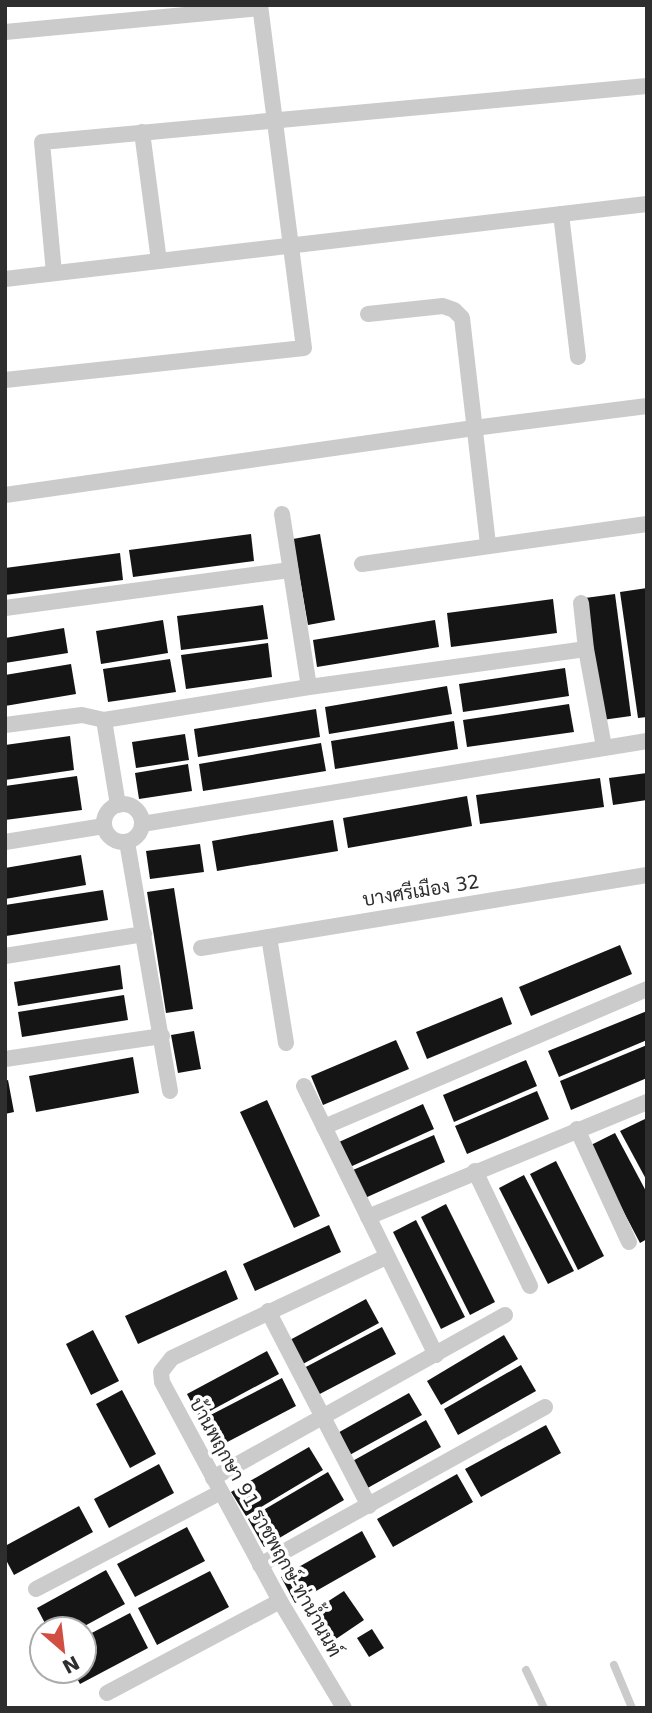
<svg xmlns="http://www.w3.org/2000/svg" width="652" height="1713" font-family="'DejaVu Sans',Sarabun,sans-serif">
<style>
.building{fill:#151515}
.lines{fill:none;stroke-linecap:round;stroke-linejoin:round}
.lane{stroke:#cbcbcb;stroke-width:8}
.street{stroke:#cbcbcb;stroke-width:16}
.labels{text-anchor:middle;stroke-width:7;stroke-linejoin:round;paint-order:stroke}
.street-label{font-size:19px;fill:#2e2e2e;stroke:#fff}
</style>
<rect width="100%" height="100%" fill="#fff"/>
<g class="building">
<polygon points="251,534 254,561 133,577 129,550"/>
<polygon points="320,534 335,620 308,625 293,539"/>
<polygon points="120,553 123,580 5,595 5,568"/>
<polygon points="647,588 647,717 638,718 620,592"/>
<polygon points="615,594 631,716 602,720 585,598"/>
<polygon points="553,599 557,633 451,647 447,613"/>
<polygon points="263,605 268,639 181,650 177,616"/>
<polygon points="163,620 168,653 101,664 96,631"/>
<polygon points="435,620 439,647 317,667 313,640"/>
<polygon points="64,628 68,653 5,663 5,638"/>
<polygon points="268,643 272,677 186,689 181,655"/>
<polygon points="170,659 176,692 108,702 103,669"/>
<polygon points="71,664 76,694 5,706 5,675"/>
<polygon points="565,668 569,696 463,712 459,684"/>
<polygon points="447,686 452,714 329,734 325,707"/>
<polygon points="569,704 574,732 467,747 463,720"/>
<polygon points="316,709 320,737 198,757 194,729"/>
<polygon points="454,721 458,749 335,769 331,741"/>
<polygon points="185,734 189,760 136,768 132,742"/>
<polygon points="70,736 74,770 5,780 5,745"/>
<polygon points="321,743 326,771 203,791 199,764"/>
<polygon points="188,764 192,791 139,799 135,773"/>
<polygon points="647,773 647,800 613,805 609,778"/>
<polygon points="77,776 82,810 5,820 5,786"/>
<polygon points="600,778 604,807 480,824 476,795"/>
<polygon points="467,796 472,826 348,848 343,818"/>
<polygon points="333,820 338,851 217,871 212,841"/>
<polygon points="200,844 204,872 150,879 146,851"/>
<polygon points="81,855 86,885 5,899 5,868"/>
<polygon points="174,888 193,1009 166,1013 147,892"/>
<polygon points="103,890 108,920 6,936 5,905"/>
<polygon points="620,945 632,974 531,1016 519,987"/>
<polygon points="120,965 123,989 18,1006 14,982"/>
<polygon points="124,995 128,1020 22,1037 18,1012"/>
<polygon points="502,997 512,1024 427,1059 416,1032"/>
<polygon points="647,1011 647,1040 559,1077 548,1051"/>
<polygon points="194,1031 201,1069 178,1073 171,1035"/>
<polygon points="396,1040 409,1069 323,1105 311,1076"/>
<polygon points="647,1045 647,1078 571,1110 560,1081"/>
<polygon points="133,1057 139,1093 36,1112 29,1076"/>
<polygon points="526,1060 537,1086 454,1122 443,1095"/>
<polygon points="8,1080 14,1112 5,1114 5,1081"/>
<polygon points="537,1091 549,1119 467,1154 455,1126"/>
<polygon points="267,1100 320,1216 294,1228 240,1112"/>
<polygon points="423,1104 434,1129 350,1167 339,1142"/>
<polygon points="647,1118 647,1181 620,1131"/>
<polygon points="615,1133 647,1193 647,1239 640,1243 589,1146"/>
<polygon points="434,1135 445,1162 365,1198 353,1170"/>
<polygon points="556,1161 604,1256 578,1270 530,1174"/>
<polygon points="524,1175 574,1271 548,1284 499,1188"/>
<polygon points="446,1204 495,1302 470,1315 421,1217"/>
<polygon points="416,1220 465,1317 441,1329 393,1232"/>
<polygon points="329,1225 341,1252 255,1291 243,1264"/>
<polygon points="226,1270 238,1299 138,1344 125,1316"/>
<polygon points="366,1299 379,1323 301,1365 288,1341"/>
<polygon points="382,1327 396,1354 316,1396 302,1369"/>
<polygon points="93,1330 119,1381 91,1395 66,1344"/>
<polygon points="504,1335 518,1359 441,1405 427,1381"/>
<polygon points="267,1351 279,1374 199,1417 187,1394"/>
<polygon points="521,1365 536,1391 458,1435 444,1409"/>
<polygon points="282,1378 296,1406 214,1449 199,1421"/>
<polygon points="122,1390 156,1454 130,1468 96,1404"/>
<polygon points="409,1393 422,1415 346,1457 334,1435"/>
<polygon points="426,1420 441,1447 364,1490 349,1463"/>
<polygon points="546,1425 561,1453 481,1497 465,1469"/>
<polygon points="309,1447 323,1470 246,1516 231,1492"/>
<polygon points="159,1464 174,1493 109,1528 94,1499"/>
<polygon points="328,1472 344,1500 264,1547 248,1519"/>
<polygon points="457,1474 473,1502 393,1547 377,1519"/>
<polygon points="79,1506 93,1532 14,1575 5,1558 5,1546"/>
<polygon points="187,1527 205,1561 135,1597 117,1564"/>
<polygon points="362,1531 376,1557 295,1603 281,1577"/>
<polygon points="106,1570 125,1604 79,1629 48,1629 37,1608"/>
<polygon points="210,1571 229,1607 157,1645 138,1608"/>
<polygon points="344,1591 364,1620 333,1641 313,1611"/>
<polygon points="130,1613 148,1648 80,1684 73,1671 84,1671 84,1637"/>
<polygon points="372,1629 384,1648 369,1657 357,1638"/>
</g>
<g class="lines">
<g class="lane">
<polyline points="614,1665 632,1708"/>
<polyline points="526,1670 544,1708"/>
</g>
<g class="street">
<polyline points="5,32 260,8"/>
<polyline points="142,132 159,261"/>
<polyline points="561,214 578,357"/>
<polyline points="54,273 42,142 647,86"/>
<polyline points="5,279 647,204"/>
<polyline points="368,314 443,306 454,310 462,318 488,544"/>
<polyline points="5,380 304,348 260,5"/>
<polyline points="5,495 474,428 647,406"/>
<polyline points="282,514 309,687"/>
<polyline points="362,564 647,524"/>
<polyline points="581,603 586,649 604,747"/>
<polyline points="5,608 290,570"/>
<polyline points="104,720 118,805"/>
<polyline points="5,725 82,715 104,720 309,687 586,649"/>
<circle cx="123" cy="823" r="19"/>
<polyline points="142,824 647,741"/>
<polyline points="5,842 104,826"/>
<polyline points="127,842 170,1091"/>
<polyline points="269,937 286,1043"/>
<polyline points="201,948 647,875"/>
<polyline points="5,956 144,934"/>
<polyline points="5,1059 162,1036"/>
<polyline points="304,1086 436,1355"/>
<polyline points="324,1127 647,989"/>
<polyline points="577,1129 629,1242"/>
<polyline points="475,1171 530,1286"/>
<polyline points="368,1217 647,1102"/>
<polyline points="268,1311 369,1506"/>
<polyline points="213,1478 505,1315"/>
<polyline points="260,1565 545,1407"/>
<polyline points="36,1589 221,1492"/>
<polyline points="107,1693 280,1601"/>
<polyline points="344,1708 280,1601 162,1382 161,1372 172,1358 386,1257"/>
</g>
</g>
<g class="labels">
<g class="street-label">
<text transform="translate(421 890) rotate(-9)" y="7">บางศรีเมือง 32</text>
<text transform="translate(266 1527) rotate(61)" y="7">บ้านพฤกษา 91 ราชพฤกษ์-ท่าน้ำนนท์</text>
</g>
</g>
<rect width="652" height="1713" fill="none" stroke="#2e2e2e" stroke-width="14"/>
<g transform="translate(63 1650) rotate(152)"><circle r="33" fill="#ffffff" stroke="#ababab" stroke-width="2"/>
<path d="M0-5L12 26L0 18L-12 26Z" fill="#d34e42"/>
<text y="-10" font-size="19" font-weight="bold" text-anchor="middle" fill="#2e2e2e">N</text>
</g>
</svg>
